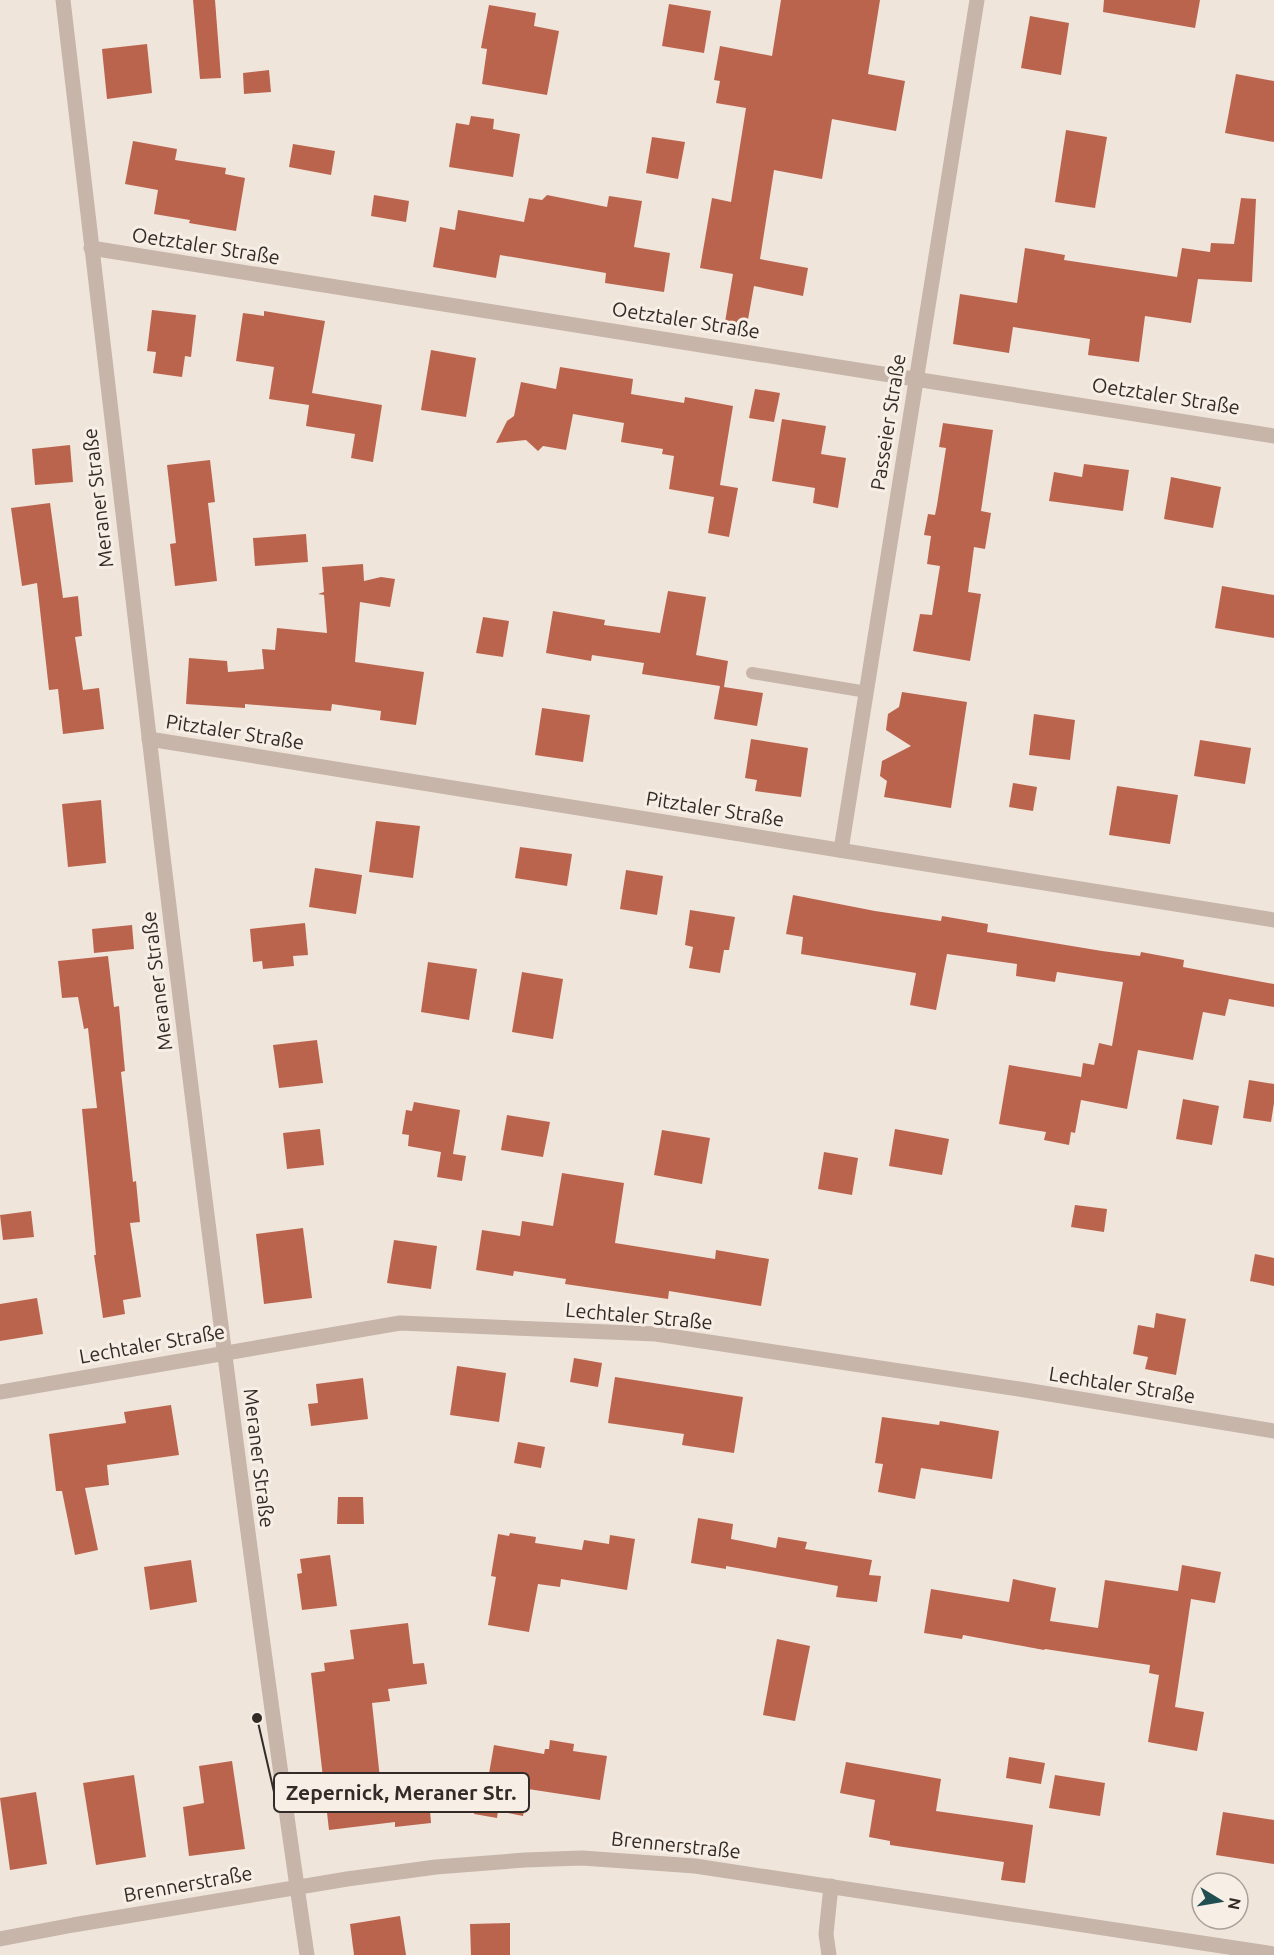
<svg xmlns="http://www.w3.org/2000/svg" width="1274" height="1955" font-family="Ubuntu,sans-serif">
<style>
.building{fill:#bb644d}
.lines{fill:none;stroke-linecap:round;stroke-linejoin:round}
.lane{stroke:#c6b5a8;stroke-width:12}
.street{stroke:#c6b5a8;stroke-width:15}
.labels{text-anchor:middle;stroke-width:6;stroke-linejoin:round;paint-order:stroke}
.street-label{font-size:20px;fill:#332b27;stroke:#f7efe6}
.leader{fill:none;stroke:#332b27;stroke-width:2}
.callout-dot{fill:#332b27;stroke:#f7efe6;stroke-width:2}
.callout{fill:#f7efe6;stroke:#332b27;stroke-width:2}
.callout-label{font-size:21px;text-anchor:middle;font-weight:bold;fill:#332b27}
</style>
<rect width="100%" height="100%" fill="#efe5db"/>
<g class="building">
<polygon points="193,0 215,0 221,78 200,79"/>
<polygon points="781,0 880,0 868,74 905,81 896,131 832,119 822,179 774,170 760,259 808,268 803,296 754,286 747,325 725,322 733,274 700,268 712,198 731,202 746,108 716,103 720,81 714,80 720,46 772,56"/>
<polygon points="1104,0 1200,0 1195,28 1103,12"/>
<polygon points="669,4 711,11 704,53 662,46"/>
<polygon points="489,5 536,13 534,26 559,31 547,95 482,84 487,49 481,48"/>
<polygon points="1030,16 1069,23 1061,75 1021,68"/>
<polygon points="147,44 152,93 107,99 102,49"/>
<polygon points="269,70 271,92 244,94 243,73"/>
<polygon points="1236,74 1274,81 1274,142 1225,133"/>
<polygon points="471,116 494,119 493,129 520,134 513,177 449,167 456,123 469,125"/>
<polygon points="1066,130 1107,137 1095,208 1055,202"/>
<polygon points="652,137 685,142 678,179 646,173"/>
<polygon points="133,141 177,149 175,160 226,168 225,174 245,178 236,231 189,223 190,220 154,214 158,190 125,184"/>
<polygon points="293,144 335,151 331,175 289,167"/>
<polygon points="374,195 409,201 406,222 371,216"/>
<polygon points="547,195 607,207 609,196 642,201 634,247 670,253 664,292 605,283 606,273 500,255 496,278 433,267 440,227 455,230 458,210 524,222 529,198 542,200"/>
<polygon points="1241,198 1256,199 1252,282 1198,279 1191,323 1145,316 1139,362 1088,355 1090,339 1013,327 1009,353 953,344 960,294 1017,303 1025,248 1065,255 1064,260 1177,277 1182,248 1210,252 1211,243 1234,244"/>
<polygon points="152,310 196,315 191,357 185,356 182,377 153,373 156,352 147,351"/>
<polygon points="264,311 325,321 312,393 382,405 373,462 351,458 355,434 306,426 309,405 269,399 274,367 236,361 243,313 264,316"/>
<polygon points="431,350 476,358 466,417 421,410"/>
<polygon points="560,367 633,379 631,394 684,403 685,397 733,406 720,485 738,488 729,537 708,533 714,497 669,489 674,456 662,454 663,449 621,442 624,423 573,414 566,450 543,446 538,451 526,440 496,443 507,421 514,416 521,382 556,389"/>
<polygon points="755,389 780,393 774,422 749,418"/>
<polygon points="782,419 826,426 821,454 846,458 838,508 813,503 815,488 772,481"/>
<polygon points="943,423 993,430 981,511 991,513 985,549 974,547 968,592 981,594 970,661 913,651 920,614 932,615 940,566 927,564 931,536 924,535 928,514 935,515 937,505 946,448 939,447"/>
<polygon points="70,445 73,482 35,485 32,449"/>
<polygon points="210,460 215,502 208,503 217,581 175,586 170,544 176,543 167,465"/>
<polygon points="1084,464 1129,470 1123,511 1049,501 1054,472 1082,477"/>
<polygon points="1171,477 1221,487 1213,528 1164,519"/>
<polygon points="50,503 63,598 78,596 82,636 75,637 83,690 99,688 104,729 63,734 58,689 49,690 37,583 22,586 11,508"/>
<polygon points="306,534 308,562 255,566 253,538"/>
<polygon points="363,564 364,581 381,577 395,579 390,607 360,602 355,662 424,672 416,725 380,720 381,711 332,704 331,711 245,704 245,708 186,704 189,658 227,661 228,672 264,669 262,649 275,650 277,628 327,633 324,595 318,594 324,592 322,567"/>
<polygon points="1222,586 1274,595 1274,638 1215,628"/>
<polygon points="668,591 706,597 696,655 728,661 724,687 763,693 757,726 714,719 720,686 642,674 644,663 592,655 591,661 546,653 553,611 605,620 604,625 660,633"/>
<polygon points="483,617 509,621 503,657 476,653"/>
<polygon points="902,692 967,702 951,808 884,797 887,781 880,776 882,761 911,746 886,730 888,714 899,707"/>
<polygon points="542,708 590,715 583,762 535,755"/>
<polygon points="1034,714 1075,720 1070,760 1029,755"/>
<polygon points="751,739 808,748 801,797 755,791 757,780 745,778"/>
<polygon points="1200,740 1251,748 1245,784 1194,776"/>
<polygon points="1013,783 1037,787 1033,811 1009,807"/>
<polygon points="1117,786 1178,795 1170,844 1109,835"/>
<polygon points="101,800 106,863 68,867 62,804"/>
<polygon points="376,821 420,826 413,878 369,872"/>
<polygon points="520,847 572,854 567,886 515,878"/>
<polygon points="315,868 362,875 356,914 309,907"/>
<polygon points="626,870 663,876 657,915 620,909"/>
<polygon points="793,895 875,911 941,921 942,916 988,924 987,932 1102,951 1140,956 1141,952 1184,960 1183,967 1274,984 1274,1007 1229,999 1225,1016 1203,1012 1193,1060 1138,1050 1127,1109 1081,1100 1075,1133 1071,1132 1069,1145 1044,1140 1046,1132 999,1124 1009,1065 1081,1077 1083,1063 1094,1065 1099,1043 1112,1046 1123,982 1057,972 1055,982 1016,976 1017,964 947,954 936,1010 910,1005 916,973 801,954 803,937 786,934"/>
<polygon points="690,910 735,917 729,950 724,950 720,973 689,968 693,947 685,945"/>
<polygon points="305,923 308,955 293,956 294,966 263,969 262,961 253,962 250,929"/>
<polygon points="132,925 134,949 94,953 92,929"/>
<polygon points="108,956 114,1007 119,1006 125,1071 121,1072 133,1182 136,1181 140,1222 130,1223 141,1297 123,1300 125,1314 103,1318 94,1255 96,1255 82,1109 97,1108 88,1028 84,1029 78,997 62,998 58,961"/>
<polygon points="428,962 477,969 469,1020 421,1012"/>
<polygon points="522,972 563,979 553,1039 512,1032"/>
<polygon points="317,1040 323,1083 279,1088 273,1045"/>
<polygon points="1249,1080 1274,1084 1274,1103 1271,1122 1243,1118"/>
<polygon points="1183,1099 1219,1106 1212,1145 1176,1139"/>
<polygon points="414,1102 460,1110 453,1154 466,1156 462,1181 437,1177 441,1152 408,1146 409,1135 402,1134 406,1110 412,1111"/>
<polygon points="507,1115 550,1122 543,1157 501,1150"/>
<polygon points="320,1129 324,1165 287,1169 283,1133"/>
<polygon points="895,1129 949,1139 942,1175 889,1166"/>
<polygon points="662,1130 710,1138 702,1184 654,1175"/>
<polygon points="824,1152 858,1158 852,1195 818,1189"/>
<polygon points="562,1173 624,1183 615,1243 715,1259 716,1250 769,1259 761,1306 669,1291 668,1299 565,1284 566,1279 514,1271 513,1276 476,1270 482,1230 520,1236 522,1221 553,1226"/>
<polygon points="1075,1205 1107,1209 1104,1232 1071,1227"/>
<polygon points="31,1211 34,1237 3,1240 0,1215"/>
<polygon points="303,1228 312,1298 264,1304 256,1234"/>
<polygon points="394,1240 437,1246 431,1289 387,1283"/>
<polygon points="1255,1254 1274,1258 1274,1286 1250,1281"/>
<polygon points="37,1298 43,1334 0,1341 0,1304"/>
<polygon points="1156,1313 1186,1319 1176,1375 1145,1369 1148,1357 1133,1354 1138,1325 1154,1328"/>
<polygon points="574,1358 602,1363 598,1387 570,1382"/>
<polygon points="457,1366 506,1373 499,1422 450,1415"/>
<polygon points="615,1377 743,1397 734,1453 682,1445 684,1434 608,1423"/>
<polygon points="363,1378 368,1419 311,1426 308,1404 318,1403 316,1384"/>
<polygon points="171,1405 179,1455 107,1465 109,1485 85,1488 98,1550 75,1555 62,1491 56,1491 49,1434 126,1423 124,1412"/>
<polygon points="882,1417 939,1425 940,1421 999,1431 992,1479 921,1468 915,1499 878,1492 883,1464 875,1463"/>
<polygon points="518,1442 545,1447 541,1468 514,1463"/>
<polygon points="338,1497 363,1497 364,1524 337,1524"/>
<polygon points="698,1518 733,1524 731,1539 776,1548 778,1537 807,1542 805,1549 872,1560 869,1575 881,1576 877,1602 836,1597 838,1586 726,1566 726,1569 691,1563"/>
<polygon points="510,1533 536,1537 535,1543 582,1550 584,1540 609,1544 610,1535 635,1539 627,1590 561,1579 560,1587 538,1584 529,1632 488,1625 496,1577 491,1576 498,1534 509,1536"/>
<polygon points="330,1555 337,1606 302,1610 297,1574 302,1573 300,1559"/>
<polygon points="191,1560 197,1602 150,1610 144,1567"/>
<polygon points="1182,1565 1221,1572 1215,1603 1191,1599 1175,1707 1204,1712 1197,1751 1148,1742 1159,1675 1149,1673 1150,1665 1045,1649 1044,1650 963,1635 962,1639 924,1633 931,1589 1009,1602 1013,1579 1056,1588 1050,1621 1098,1628 1105,1580 1178,1591"/>
<polygon points="408,1623 413,1664 424,1663 427,1684 388,1689 390,1701 372,1703 381,1788 428,1785 431,1823 395,1827 395,1822 329,1830 311,1673 325,1671 324,1663 354,1659 350,1630"/>
<polygon points="777,1639 810,1646 795,1721 763,1715"/>
<polygon points="550,1740 574,1744 573,1751 607,1756 600,1800 528,1789 523,1816 498,1811 497,1818 474,1814 480,1784 487,1785 494,1745 544,1754 545,1749 549,1749"/>
<polygon points="1009,1757 1045,1763 1041,1784 1006,1778"/>
<polygon points="232,1761 245,1849 189,1856 183,1807 204,1803 199,1766"/>
<polygon points="846,1762 941,1779 936,1811 1033,1825 1025,1883 1001,1880 1004,1862 890,1845 890,1841 869,1837 875,1800 840,1793"/>
<polygon points="134,1775 146,1857 96,1865 83,1783"/>
<polygon points="1055,1775 1105,1783 1100,1816 1049,1808"/>
<polygon points="36,1792 47,1864 10,1870 0,1798"/>
<polygon points="1223,1812 1274,1820 1274,1864 1216,1855"/>
<polygon points="400,1916 406,1955 354,1955 350,1924"/>
<polygon points="510,1923 510,1955 471,1955 470,1924"/>
</g>
<g class="lines">
<polyline class="lane" points="752,673 867,692"/>
<g class="street">
<path d="M63 0C94 285 128 570 163 856 207 1223 253 1589 307 1955"/>
<path d="M91 248C485 313 880 370 1274 436"/>
<polyline points="149,739 1274,920"/>
<polyline points="841,850 977,0"/>
<polyline points="0,1392 400,1323 656,1334 1019,1389 1274,1431"/>
<polyline points="0,1939 73,1925 347,1879 436,1867 525,1860 582,1858 695,1866 1274,1954"/>
<polyline points="829,1955 826,1934 831,1886"/>
</g>
</g>
<g class="labels">
<g class="street-label">
<text transform="translate(206 246) rotate(9)" y="7">Oetztaler Straße</text>
<text transform="translate(686 320) rotate(9)" y="7">Oetztaler Straße</text>
<text transform="translate(1166 396) rotate(9)" y="7">Oetztaler Straße</text>
<text transform="translate(888 422) rotate(-81)" y="7">Passeier Straße</text>
<text transform="translate(98 498) rotate(-97)" y="7">Meraner Straße</text>
<text transform="translate(235 732) rotate(9)" y="7">Pitztaler Straße</text>
<text transform="translate(715 809) rotate(9)" y="7">Pitztaler Straße</text>
<text transform="translate(157 981) rotate(-97)" y="7">Meraner Straße</text>
<text transform="translate(639 1316) rotate(5)" y="7">Lechtaler Straße</text>
<text transform="translate(152 1344) rotate(-10)" y="7">Lechtaler Straße</text>
<text transform="translate(1122 1385) rotate(9)" y="7">Lechtaler Straße</text>
<text transform="translate(259 1458) rotate(83)" y="7">Meraner Straße</text>
<text transform="translate(676 1845) rotate(6)" y="7">Brennerstraße</text>
<text transform="translate(188 1884) rotate(-10)" y="7">Brennerstraße</text>
</g>
</g>
<path class="leader" d="M257 1718L274 1792"/>
<circle class="callout-dot" cx="257" cy="1718" r="6"/>
<rect class="callout" x="274" y="1773" width="255" height="39" rx="6"/>
<g class="callout-label">
<text x="401" y="1800">Zepernick, Meraner Str.</text>
</g>
<g transform="translate(1220 1901) rotate(101)"><circle r="28" fill="#f7efe6" stroke="#a9a19a" stroke-width="1.5"/>
<path d="M0-4.5L10 22L0 15L-10 22Z" fill="#214f51"/>
<text y="-9" font-size="16" font-weight="bold" text-anchor="middle" fill="#332b27">N</text>
</g>
</svg>
